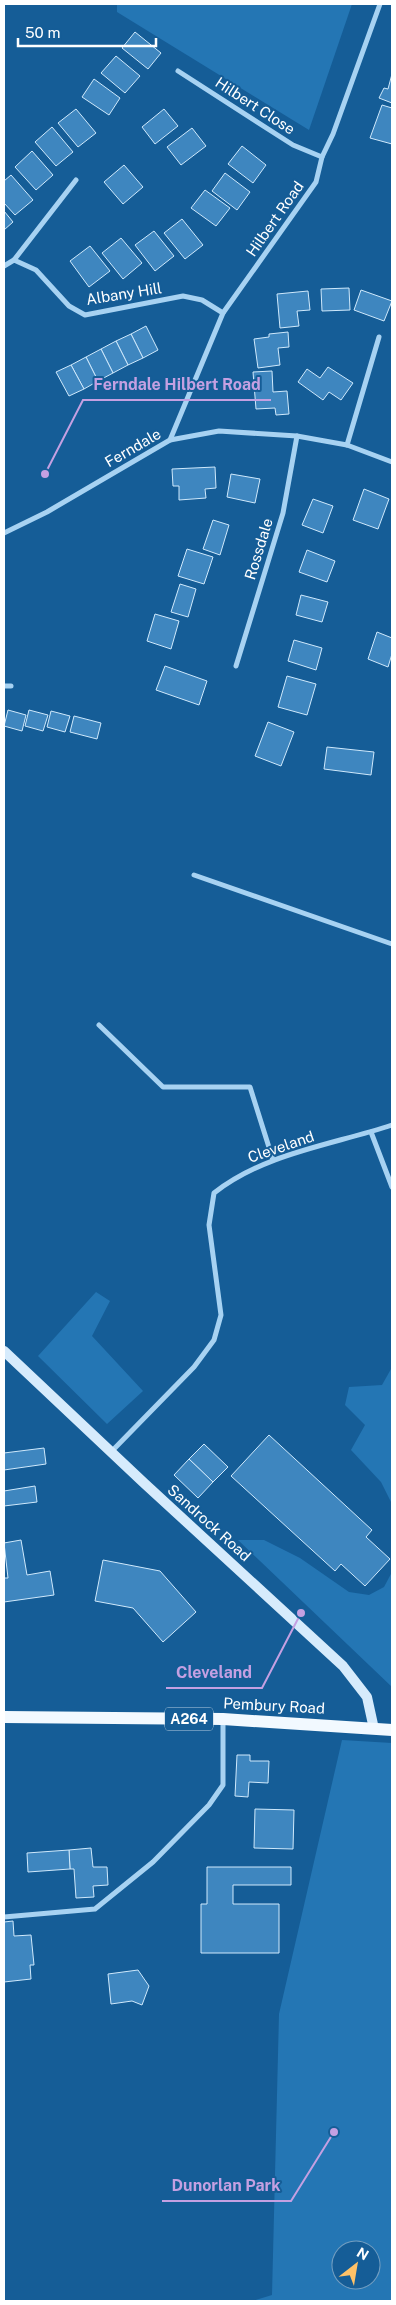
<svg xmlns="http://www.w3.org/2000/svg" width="396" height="2305" font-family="'Public Sans',sans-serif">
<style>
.green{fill:#2476b4;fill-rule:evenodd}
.building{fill:#3e86bf;stroke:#cfe9fc}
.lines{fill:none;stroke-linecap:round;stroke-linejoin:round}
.street{stroke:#a7d2f2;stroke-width:5}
.secondary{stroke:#d6ebfc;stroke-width:10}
.primary{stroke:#f2f9ff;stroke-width:12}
.labels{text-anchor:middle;stroke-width:4;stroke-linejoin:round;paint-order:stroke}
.shield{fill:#155d97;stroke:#b9cee0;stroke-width:1}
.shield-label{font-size:14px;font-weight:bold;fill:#fff}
.street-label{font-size:15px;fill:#fff;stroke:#155d97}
.leader{fill:none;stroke:#c4a0e2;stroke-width:2}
.callout-dot{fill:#c4a0e2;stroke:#155d97;stroke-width:2}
.callout-label{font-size:16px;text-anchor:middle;font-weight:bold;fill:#c4a0e2;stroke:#155d97;stroke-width:4;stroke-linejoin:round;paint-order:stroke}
</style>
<rect width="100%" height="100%" fill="#155d97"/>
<g class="green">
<polygon points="117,4 352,4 309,130 117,12"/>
<polygon points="96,1292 110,1301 92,1336 143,1391 107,1424 38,1356"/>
<polygon points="392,1359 392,1504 381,1482 351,1450 365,1425 345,1405 349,1387 382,1385 391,1369"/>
<polygon points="238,1540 264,1540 300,1558 349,1592 369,1595 384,1587 392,1572 392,1687"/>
<path d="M342 1740 392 1743V2301H252L272 2295 279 2014ZM341 2250H371V2280H341Z"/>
</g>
<g class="building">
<polygon points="135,32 161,53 148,69 122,48"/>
<polygon points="116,56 140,76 125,93 101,73"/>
<polygon points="392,74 392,103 379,98 384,88 388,89"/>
<polygon points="94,79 120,98 109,115 82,97"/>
<polygon points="382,105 392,108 392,144 370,138"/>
<polygon points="76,109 96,133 78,147 58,123"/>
<polygon points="164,109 178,126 155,144 142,127"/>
<polygon points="52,127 73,152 56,166 35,142"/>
<polygon points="192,128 206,146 181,165 167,147"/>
<polygon points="242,146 266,165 253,183 228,164"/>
<polygon points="32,151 53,175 36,190 15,167"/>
<polygon points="124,165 143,187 123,204 104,182"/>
<polygon points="225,173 250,192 237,210 212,191"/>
<polygon points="11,175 33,200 15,215 4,203 4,181"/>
<polygon points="205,190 230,208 216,226 191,208"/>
<polygon points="4,211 13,222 4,230"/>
<polygon points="182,219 203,245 185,259 164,233"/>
<polygon points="154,231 174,256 155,271 135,245"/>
<polygon points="121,238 142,263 123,279 102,253"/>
<polygon points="90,246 110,271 89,287 70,261"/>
<polygon points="349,288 350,310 322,311 321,289"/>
<polygon points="361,290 392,301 384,321 354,310"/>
<polygon points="308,291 310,310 297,311 299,326 280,328 277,294"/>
<polygon points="146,326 158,350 143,358 131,334"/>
<polygon points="288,332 289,347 278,348 280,365 258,368 254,339 269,337 269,334"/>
<polygon points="131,334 143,358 128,365 116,341"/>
<polygon points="116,341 128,365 113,373 101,349"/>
<polygon points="101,349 113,373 98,381 86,357"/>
<polygon points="86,357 98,381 84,389 71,365"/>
<polygon points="71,365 84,389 69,396 56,372"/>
<polygon points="328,367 353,383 341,400 329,392 323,400 298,382 307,369 320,378"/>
<polygon points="272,371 273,392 287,391 289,414 276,415 275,408 256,409 253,372"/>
<polygon points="215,467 216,488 205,489 206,498 179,500 179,486 173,486 172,469"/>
<polygon points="231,474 260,479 255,503 227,497"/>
<polygon points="364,489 389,499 378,529 353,520"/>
<polygon points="313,499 333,506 323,533 302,525"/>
<polygon points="213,520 229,525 220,555 203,549"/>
<polygon points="187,549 213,557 204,584 178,576"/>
<polygon points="307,550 335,561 327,582 299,572"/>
<polygon points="180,584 196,589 188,617 171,612"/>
<polygon points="301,595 328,602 322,622 296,615"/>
<polygon points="155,614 179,621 171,649 147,641"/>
<polygon points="377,632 392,638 392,654 388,667 368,659"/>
<polygon points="294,640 322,648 316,670 288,661"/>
<polygon points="165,666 207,681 199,705 156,690"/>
<polygon points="287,676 316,684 307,715 278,707"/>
<polygon points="8,710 26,715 22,731 4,726"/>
<polygon points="29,710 48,715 43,731 25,726"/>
<polygon points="51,711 70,716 65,732 47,727"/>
<polygon points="74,716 101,723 97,739 70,732"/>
<polygon points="268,722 294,732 281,766 255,756"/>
<polygon points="327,747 374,752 371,775 324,769"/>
<polygon points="269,1435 372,1530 366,1537 390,1559 365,1586 341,1564 335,1571 231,1476"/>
<polygon points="204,1444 228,1467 213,1482 189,1459"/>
<polygon points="44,1448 46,1464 4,1470 4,1453"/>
<polygon points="189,1459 213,1482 198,1498 174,1475"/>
<polygon points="35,1486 37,1502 4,1506 4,1491"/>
<polygon points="21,1540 27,1575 50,1571 54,1595 4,1602 4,1578 8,1578 4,1543"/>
<polygon points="103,1560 160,1571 196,1612 163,1642 133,1608 95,1601"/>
<polygon points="237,1755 250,1755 250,1761 269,1761 268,1783 249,1782 248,1797 235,1796"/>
<polygon points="255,1809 294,1810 293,1849 254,1848"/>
<polygon points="91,1848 93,1867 107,1867 108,1885 93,1886 94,1897 76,1898 74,1869 70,1869 69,1850"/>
<polygon points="69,1850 70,1869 28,1872 27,1853"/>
<polygon points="207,1867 291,1867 291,1885 233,1885 233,1904 279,1904 279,1953 201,1953 201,1904 207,1904"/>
<polygon points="13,1921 14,1936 31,1935 34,1965 30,1965 31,1979 4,1982 4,1922"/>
<polygon points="138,1970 149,1986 142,2005 132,2001 111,2004 108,1974"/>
</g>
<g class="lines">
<g class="street">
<polyline points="178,71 293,145 322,157"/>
<polyline points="14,260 76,180"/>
<polyline points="4,266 14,260 36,270 69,306 85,315 183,296 202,300 223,313"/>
<polyline points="170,440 223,313 316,182 322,157 333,134 380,4"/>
<polyline points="347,445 379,337"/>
<polyline points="4,533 47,512 170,440 219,431 297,436 347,445 392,462"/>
<polyline points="236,666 283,513 297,436"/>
<polyline points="4,686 11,686"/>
<polyline points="194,875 392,944"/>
<polyline points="99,1025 163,1087 250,1087 273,1160"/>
<polyline points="371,1132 392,1187"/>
<path d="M111 1452 194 1367 214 1340 221 1315 209 1225 214 1193C265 1153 332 1145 392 1125"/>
<polyline points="4,1917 95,1909 153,1862 209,1805 223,1785 223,1721"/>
</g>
<polyline class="secondary" points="4,1351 144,1483 343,1666 367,1697 374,1729"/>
<polyline class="primary" points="4,1717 223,1719 392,1730"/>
</g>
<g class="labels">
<rect class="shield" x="165" y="1707.5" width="48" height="23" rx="4"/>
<g class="shield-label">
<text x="189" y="1724">A264</text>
</g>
<g class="street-label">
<text transform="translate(255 106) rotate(33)" y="5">Hilbert Close</text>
<text transform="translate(275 219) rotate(-55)" y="5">Hilbert Road</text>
<text transform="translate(124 294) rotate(-9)" y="5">Albany Hill</text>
<text transform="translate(133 448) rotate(-30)" y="5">Ferndale</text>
<text transform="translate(259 549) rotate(-73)" y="5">Rossdale</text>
<text transform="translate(281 1147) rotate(-19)" y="5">Cleveland</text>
<text transform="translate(209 1523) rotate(42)" y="5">Sandrock Road</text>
<text transform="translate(274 1706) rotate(3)" y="5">Pembury Road</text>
</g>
</g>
<path class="leader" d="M45 474L83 400H271M301 1613L262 1688H166M334 2132L291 2201H162"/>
<g class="callout-dot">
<circle cx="45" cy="474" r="5"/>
<circle cx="301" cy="1613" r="5"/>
<circle cx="334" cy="2132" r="5"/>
</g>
<g class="callout-label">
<text x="177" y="390">Ferndale Hilbert Road</text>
<text x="214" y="1678">Cleveland</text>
<text x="226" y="2191">Dunorlan Park</text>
</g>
<rect width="396" height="2305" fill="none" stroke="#ffffff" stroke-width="10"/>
<g transform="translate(356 2265) rotate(31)"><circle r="24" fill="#155d97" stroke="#739ec1"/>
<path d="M0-4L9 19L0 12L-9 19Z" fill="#ffc268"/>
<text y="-8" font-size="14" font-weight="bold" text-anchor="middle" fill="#ffffff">N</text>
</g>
<path d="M18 38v8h138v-8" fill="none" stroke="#ffffff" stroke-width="2.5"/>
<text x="25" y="38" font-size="15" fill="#ffffff" stroke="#155d97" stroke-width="4" paint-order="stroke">50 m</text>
</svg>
